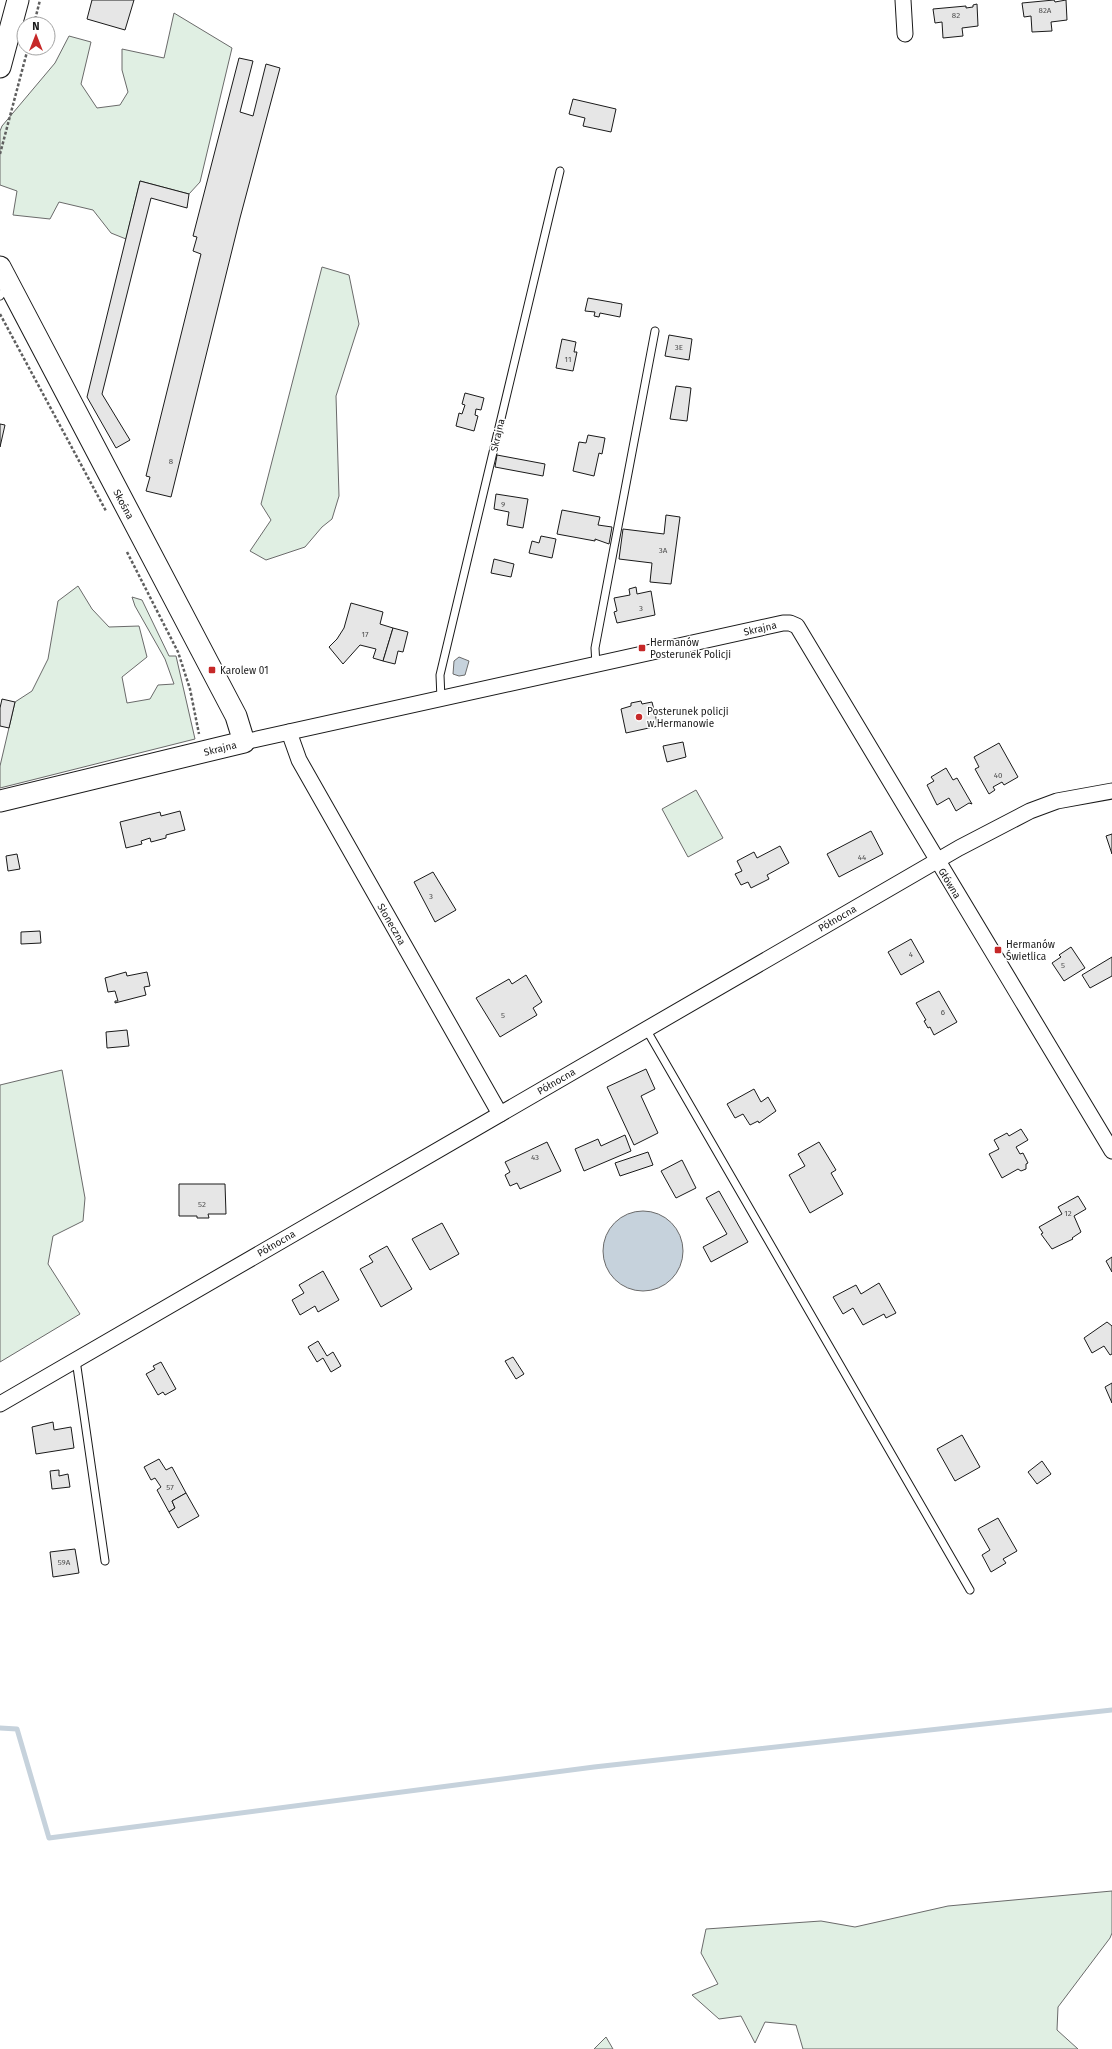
<svg xmlns="http://www.w3.org/2000/svg" width="1112" height="2049" font-family="'Fira Sans',sans-serif">
<style>
.green{fill:#e0efe3;stroke:#6a6a6a}
.water{fill:#c6d2dc;stroke:#6a6a6a}
.lines{fill:none;stroke-linecap:round;stroke-linejoin:round}
.stream{stroke:#c6d2dc;stroke-width:5}
.building{fill:#e6e6e6;stroke:#1a1a1a}
.lane-casing{stroke:#1a1a1a;stroke-width:9}
.street-casing{stroke:#1a1a1a;stroke-width:17}
.secondary-casing{stroke:#1a1a1a;stroke-width:23}
.path{stroke:#5f5f5f;stroke-width:2.5;stroke-dasharray:3 2;stroke-linecap:butt}
.lane{stroke:#fff;stroke-width:7}
.street{stroke:#fff;stroke-width:15}
.secondary{stroke:#fff;stroke-width:21}
.poi-dot{fill:#c62828;stroke:#fff;stroke-width:1.5}
.labels{text-anchor:middle;stroke-width:3;stroke-linejoin:round;paint-order:stroke}
.number-label{font-size:8px;fill:#4d4d4d}
.street-label{font-size:10px;fill:#1a1a1a;stroke:#fff}
.poi-label{font-size:10px;fill:#1a1a1a;stroke:#fff;text-anchor:start}
</style>
<rect width="100%" height="100%" fill="#fff"/>
<g class="green">
<polygon points="174,13 232,48 200,182 189,194 140,181 126,239 111,233 93,210 59,202 50,219 13,215 17,191 0,185 0,131 2,126 55,63 69,36 91,42 81,84 97,108 120,105 128,92 122,70 122,49 164,58"/>
<polygon points="322,267 349,275 359,324 336,396 339,496 332,519 322,527 305,547 266,560 250,551 271,520 261,504"/>
<polygon points="78,586 92,609 109,627 139,626 147,657 122,677 127,703 150,699 158,685 174,684 165,659 135,606 132,597 142,600 169,656 176,656 195,739 0,788 0,766 15,702 32,691 48,659 58,601"/>
<polygon points="696,790 723,838 688,857 662,809"/>
<polygon points="62,1070 85,1198 83,1221 53,1236 48,1264 80,1314 0,1362 0,1085"/>
<polygon points="1112,1891 1112,1933 1110,1938 1058,2007 1057,2030 1078,2049 803,2049 796,2025 765,2022 755,2043 741,2016 719,2019 692,1995 718,1984 701,1953 706,1929 821,1921 855,1927 948,1906"/>
<polygon points="606,2037 613,2049 594,2049"/>
</g>
<g class="water">
<polygon points="459,657 469,661 465,675 459,676 453,674 454,661"/>
<circle cx="643" cy="1251" r="40"/>
</g>
<g class="lines">
<polyline class="stream" points="0,1728 17,1729 49,1838 594,1767 1112,1710"/>
</g>
<g class="building">
<polygon points="92,0 134,0 125,30 87,19"/>
<polygon points="1054,0 1055,2 1066,0 1067,20 1051,22 1052,31 1032,32 1031,16 1024,17 1022,3"/>
<polygon points="977,4 978,26 962,28 963,36 943,38 942,22 935,23 933,9 966,6 966,8 973,7 973,5"/>
<polygon points="239,58 253,61 240,112 253,116 266,64 280,68 240,218 171,497 146,491 150,477 146,476 201,254 193,251 197,237 193,236"/>
<polygon points="573,99 616,109 611,132 583,126 585,118 569,114"/>
<polygon points="140,181 189,194 187,208 151,198 102,394 130,440 116,448 87,397"/>
<polygon points="588,298 622,304 620,317 600,313 599,317 594,316 595,312 585,311"/>
<polygon points="669,335 692,339 689,360 665,356"/>
<polygon points="562,339 576,342 574,352 577,352 573,371 556,368"/>
<polygon points="676,386 691,388 687,421 670,419"/>
<polygon points="465,393 484,398 481,410 476,409 475,415 478,416 474,431 456,426 459,413 462,414 465,405 462,404"/>
<polygon points="0,424 5,425 0,447"/>
<polygon points="588,435 605,438 602,454 599,453 594,476 573,471 579,442 586,443"/>
<polygon points="497,455 545,464 543,476 495,467"/>
<polygon points="496,494 528,499 523,528 507,525 509,512 494,509"/>
<polygon points="562,510 600,517 598,525 612,527 609,544 595,539 595,541 557,534"/>
<polygon points="666,515 680,517 671,584 650,582 652,563 619,559 623,529 664,534"/>
<polygon points="541,536 556,539 552,558 529,553 532,541 539,543"/>
<polygon points="494,559 514,564 511,577 491,573"/>
<polygon points="636,587 637,594 651,591 655,615 617,623 614,612 617,611 614,598 630,595 629,589"/>
<polygon points="351,603 383,612 380,624 393,628 383,661 373,658 376,649 360,645 343,664 329,647 337,639 344,628"/>
<polygon points="393,628 408,632 403,652 398,651 395,664 383,661"/>
<polygon points="2,699 15,702 9,728 0,726 0,708"/>
<polygon points="641,701 642,704 652,702 658,726 626,733 621,709 631,706 631,703"/>
<polygon points="683,742 686,757 667,762 663,746"/>
<polygon points="999,743 1018,777 1004,785 1002,782 993,787 995,790 989,794 975,769 979,767 974,757"/>
<polygon points="946,768 953,780 957,778 972,804 969,803 956,811 949,798 937,805 927,785 934,781 931,777"/>
<polygon points="180,811 185,830 166,835 166,838 151,842 150,838 141,841 142,844 126,848 120,822 160,812 161,816"/>
<polygon points="871,831 883,854 839,877 827,854"/>
<polygon points="1112,834 1112,854 1106,836"/>
<polygon points="780,846 789,863 767,875 769,879 751,888 748,882 741,885 735,874 742,871 737,861 754,852 757,858"/>
<polygon points="17,854 20,869 8,871 6,856"/>
<polygon points="433,872 456,910 435,922 414,882"/>
<polygon points="40,931 41,943 21,944 21,932"/>
<polygon points="911,939 924,962 901,975 888,952"/>
<polygon points="1071,947 1085,968 1064,981 1052,963 1061,957 1059,955"/>
<polygon points="1112,957 1112,976 1090,988 1082,975"/>
<polygon points="126,972 127,976 147,972 150,986 144,987 146,995 115,1003 115,1001 118,1001 115,991 108,992 105,978"/>
<polygon points="526,975 542,1002 533,1008 537,1015 500,1037 476,998 509,979 512,984"/>
<polygon points="939,991 957,1022 934,1035 930,1027 928,1028 924,1021 926,1020 916,1003"/>
<polygon points="127,1030 129,1046 107,1048 106,1032"/>
<polygon points="646,1069 655,1089 641,1096 658,1133 634,1145 607,1087"/>
<polygon points="754,1089 761,1102 768,1097 776,1111 759,1123 758,1121 750,1125 743,1114 735,1118 727,1104"/>
<polygon points="1021,1129 1028,1140 1016,1147 1020,1154 1023,1153 1028,1163 1026,1164 1026,1169 1021,1171 1018,1169 1002,1178 989,1154 999,1149 994,1140 1007,1133 1009,1136"/>
<polygon points="625,1135 631,1151 584,1171 575,1149 598,1139 601,1146"/>
<polygon points="547,1142 561,1171 520,1189 517,1183 510,1186 505,1175 510,1172 505,1162"/>
<polygon points="819,1142 836,1170 831,1173 843,1194 810,1213 789,1175 805,1166 798,1154"/>
<polygon points="648,1152 653,1165 620,1176 615,1163"/>
<polygon points="682,1160 696,1188 676,1198 661,1171"/>
<polygon points="179,1184 225,1184 226,1214 208,1214 209,1218 197,1218 197,1216 179,1216"/>
<polygon points="719,1191 748,1242 711,1262 703,1247 727,1234 706,1198"/>
<polygon points="1078,1196 1086,1209 1074,1216 1081,1232 1072,1238 1073,1239 1052,1249 1041,1234 1043,1233 1039,1227 1062,1214 1058,1207"/>
<polygon points="442,1223 459,1254 430,1270 412,1239"/>
<polygon points="387,1246 412,1289 381,1307 360,1269 373,1262 369,1256"/>
<polygon points="1112,1257 1112,1272 1106,1261"/>
<polygon points="323,1271 339,1300 318,1312 315,1306 300,1315 292,1300 304,1293 299,1285"/>
<polygon points="879,1283 896,1313 886,1318 884,1314 863,1325 853,1308 843,1314 833,1297 856,1285 861,1294"/>
<polygon points="1107,1322 1112,1326 1112,1354 1110,1355 1104,1346 1092,1353 1084,1338"/>
<polygon points="318,1341 327,1356 333,1352 341,1366 331,1372 323,1358 317,1362 308,1347"/>
<polygon points="513,1357 524,1374 516,1379 505,1361"/>
<polygon points="161,1362 176,1389 165,1395 163,1392 158,1395 146,1374 155,1369 153,1366"/>
<polygon points="1112,1383 1112,1403 1105,1387"/>
<polygon points="53,1422 54,1430 71,1427 74,1448 36,1454 32,1427"/>
<polygon points="962,1435 980,1467 955,1481 937,1449"/>
<polygon points="159,1459 166,1470 172,1467 186,1493 172,1501 175,1508 169,1512 157,1490 161,1487 155,1478 151,1480 144,1467"/>
<polygon points="1042,1461 1051,1474 1037,1484 1028,1472"/>
<polygon points="59,1470 59,1476 68,1474 70,1487 52,1489 50,1471"/>
<polygon points="186,1493 199,1516 178,1528 169,1512 175,1508 172,1501"/>
<polygon points="998,1518 1017,1551 1003,1559 1006,1563 991,1572 982,1555 990,1550 978,1529"/>
<polygon points="75,1549 79,1573 53,1577 50,1552"/>
</g>
<g class="lines">
<g class="lane-casing">
<g id="lane">
<polyline points="0,296 8,286"/>
<polyline points="596,665 595,648 655,331"/>
<polyline points="441,699 440,675 560,171"/>
<polyline points="646,1029 970,1590"/>
<polyline points="76,1360 105,1561"/>
</g>
</g>
<g class="street-casing">
<g id="street">
<polyline points="903,0 905,34"/>
<polyline points="289,732 299,760 500,1114"/>
<polyline points="244,742 783,623 790,623 797,626 1112,1151"/>
<polyline points="0,1404 959,848 1030,811 1057,801 1112,791"/>
</g>
</g>
<g class="secondary-casing">
<g id="secondary">
<polyline points="0,67 18,0"/>
<polyline points="0,267 236,716 244,742 0,801"/>
</g>
</g>
<g class="path">
<polyline points="34,24 40,0"/>
<polyline points="0,154 28,48"/>
<polyline points="0,314 106,511"/>
<polyline points="127,552 178,652 190,689 199,734"/>
</g>
<use href="#lane" class="lane"/>
<use href="#street" class="street"/>
<use href="#secondary" class="secondary"/>
</g>
<g class="poi-dot">
<rect x="638" y="644" width="8" height="8" rx="2"/>
<rect x="208" y="666" width="8" height="8" rx="2"/>
<circle cx="639" cy="717" r="4"/>
<rect x="994" y="946" width="8" height="8" rx="2"/>
</g>
<g class="labels">
<g class="number-label">
<text x="1045" y="13">82A</text>
<text x="956" y="18">82</text>
<text x="679" y="350">3E</text>
<text x="568" y="362">11</text>
<text x="171" y="464">8</text>
<text x="503" y="507">9</text>
<text x="663" y="553">3A</text>
<text x="641" y="611">3</text>
<text x="365" y="637">17</text>
<text x="998" y="778">40</text>
<text x="862" y="860">44</text>
<text x="431" y="899">3</text>
<text x="911" y="957">4</text>
<text x="1063" y="968">5</text>
<text x="943" y="1015">6</text>
<text x="503" y="1018">5</text>
<text x="535" y="1160">43</text>
<text x="202" y="1207">52</text>
<text x="1068" y="1216">12</text>
<text x="170" y="1490">57</text>
<text x="64" y="1565">59A</text>
</g>
<g class="street-label">
<text transform="translate(497 435) rotate(-77)" y="4">Skrajna</text>
<text transform="translate(124 504) rotate(62)" y="4">Skośna</text>
<text transform="translate(760 628) rotate(-13)" y="4">Skrajna</text>
<text transform="translate(220 748) rotate(-14)" y="4">Skrajna</text>
<text transform="translate(950 883) rotate(59)" y="4">Główna</text>
<text transform="translate(837 918) rotate(-30)" y="4">Północna</text>
<text transform="translate(392 924) rotate(60)" y="4">Słoneczna</text>
<text transform="translate(556 1081) rotate(-30)" y="4">Północna</text>
<text transform="translate(276 1243) rotate(-30)" y="4">Północna</text>
</g>
<g class="poi-label">
<text x="650" y="646">Hermanów<tspan x="650" dy="12">Posterunek Policji</tspan></text>
<text x="220" y="674">Karolew 01</text>
<text x="647" y="715">Posterunek policji<tspan x="647" dy="12">w Hermanowie</tspan></text>
<text x="1006" y="948">Hermanów<tspan x="1006" dy="12">Świetlica</tspan></text>
</g>
</g>
<g transform="translate(36 36)"><circle r="19" fill="#ffffff" stroke="#a3a3a3"/>
<path d="M0-3L7 15L0 10L-7 15Z" fill="#c62828"/>
<text y="-6" font-size="11" font-weight="bold" text-anchor="middle" fill="#1a1a1a">N</text>
</g>
</svg>
